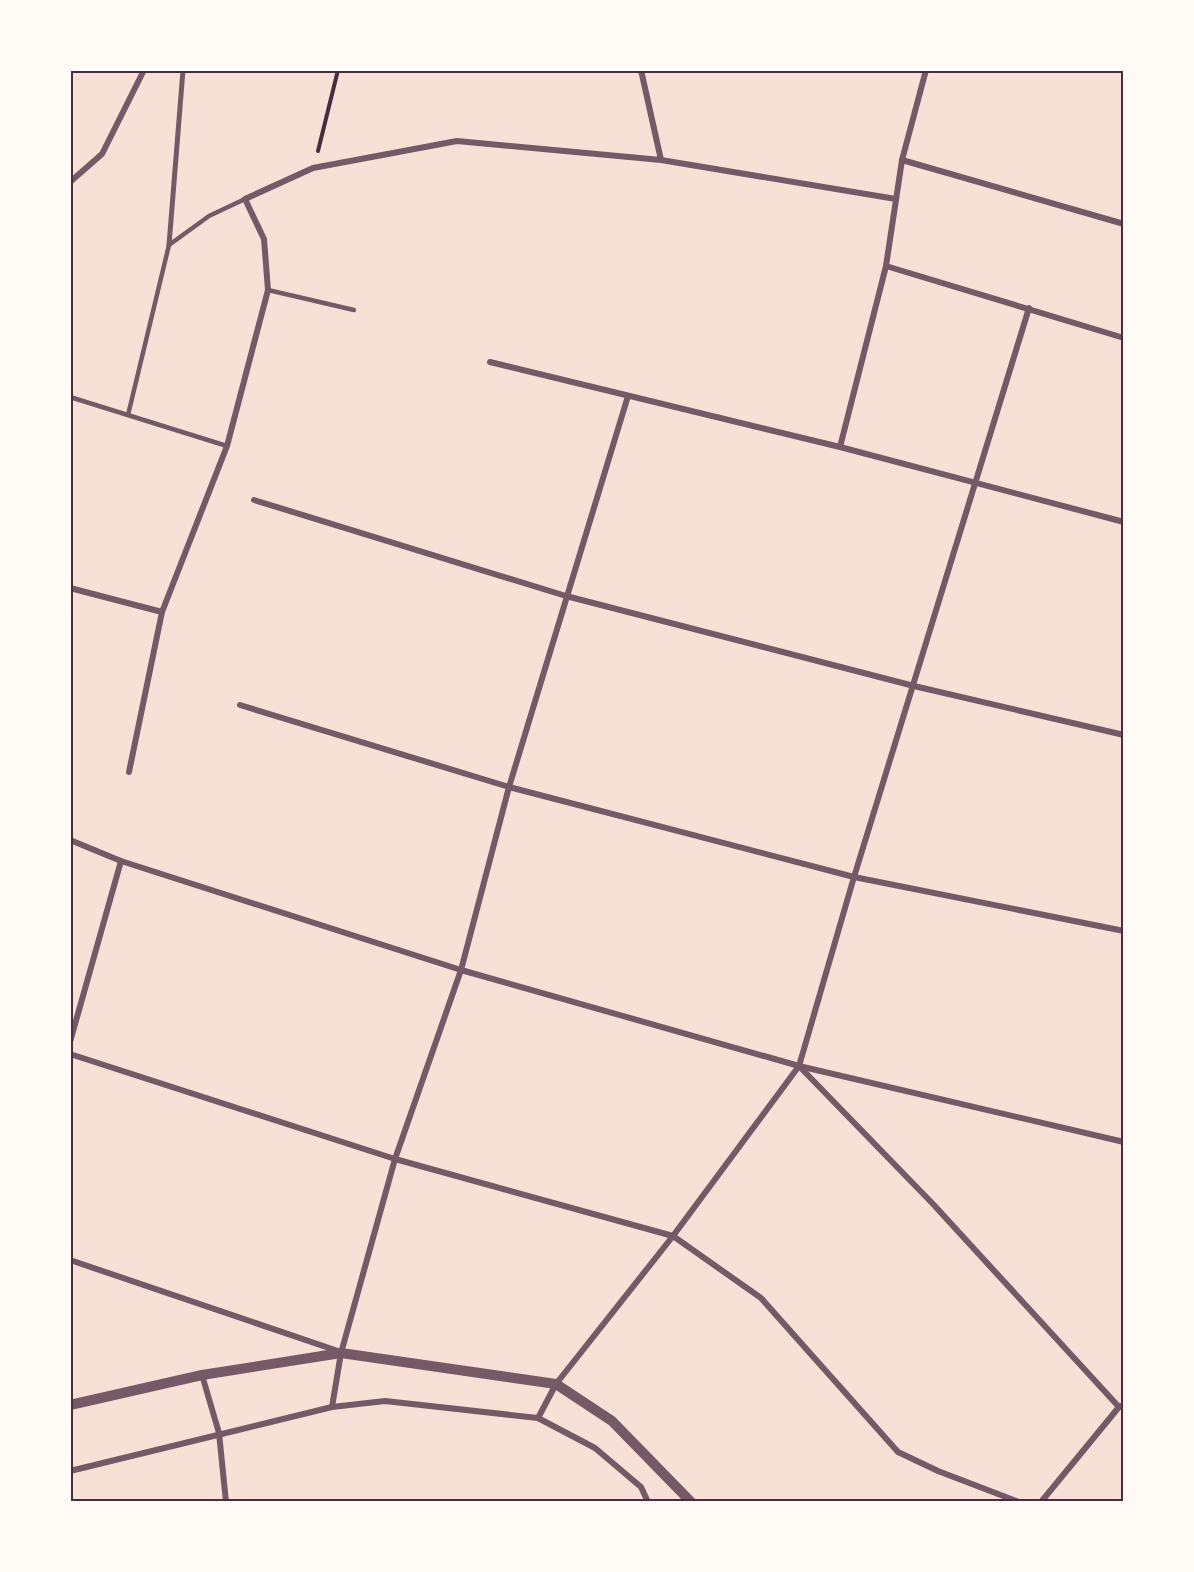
<svg xmlns="http://www.w3.org/2000/svg" width="1194" height="1572" font-family="'Titillium Web',sans-serif">
<style>
.lines{fill:none;stroke-linecap:round;stroke-linejoin:round}
.path{stroke:#4a2c40;stroke-width:4}
.service{stroke:#755966;stroke-width:4.5}
.pedestrian{stroke:#755966;stroke-width:5}
.minor{stroke:#755966;stroke-width:6}
.tertiary{stroke:#755966;stroke-width:10}
.neatline{fill:none;stroke:#4a2c40;stroke-width:2}
</style>
<rect width="100%" height="100%" fill="#f7e1d7"/>
<g class="lines">
<polyline class="path" points="318,151 338,70"/>
<g class="service">
<polyline points="268,290 354,310"/>
<polyline points="70,397 227,446"/>
<polyline points="128,415 169,245 209,216 245,199"/>
</g>
<polyline class="pedestrian" points="169,245 183,70"/>
<g class="minor">
<polyline points="641,70 661,160"/>
<polyline points="902,160 1124,224"/>
<polyline points="70,182 102,154 144,70"/>
<polyline points="886,266 1124,338"/>
<polyline points="490,362 840,447 1124,522"/>
<polyline points="840,447 886,266 902,160 926,70"/>
<polyline points="254,500 566,596 914,686 1124,735"/>
<polyline points="70,588 162,612"/>
<polyline points="240,705 509,787 854,877 1124,931"/>
<polyline points="129,772 162,612 227,446 268,290 264,239 245,199 313,168 457,141 661,160 896,199"/>
<polyline points="70,840 121,861 461,970 799,1066 1124,1142"/>
<polyline points="70,1042 121,861"/>
<polyline points="70,1054 395,1159 673,1236 761,1298 898,1452 938,1471 1019,1502"/>
<polyline points="799,1066 933,1204 1119,1407"/>
<polyline points="70,1260 338,1351"/>
<polyline points="202,1375 219,1433 226,1502"/>
<polyline points="332,1407 341,1353 395,1159 461,970 509,787 628,396"/>
<polyline points="538,1418 556,1384 673,1236 799,1066 854,877 1029,308"/>
<polyline points="70,1471 332,1407 385,1401 538,1418 595,1448 641,1487 648,1502"/>
<polyline points="1041,1502 1119,1407 1124,1405"/>
</g>
<polyline class="tertiary" points="70,1405 202,1375 341,1353 556,1384 612,1421 691,1502"/>
</g>
<rect width="1194" height="1572" fill="none" stroke="#fffaf5" stroke-width="144"/>
<rect x="72" y="72" width="1050" height="1428" class="neatline"/>
</svg>
